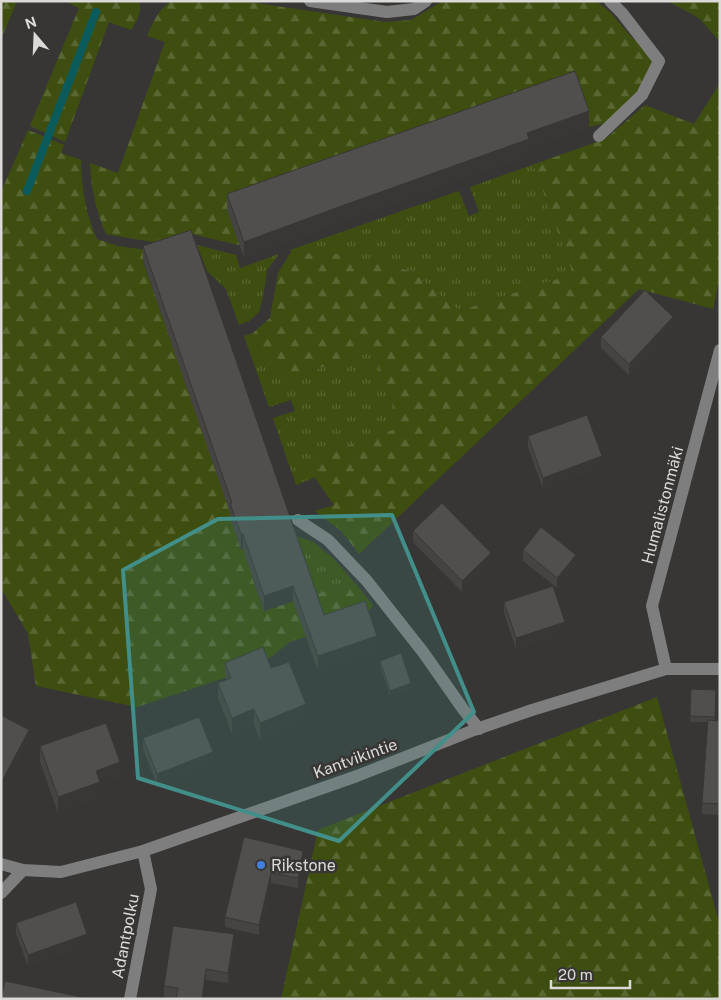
<svg xmlns="http://www.w3.org/2000/svg" width="721" height="1000" font-family="'Public Sans',sans-serif">
<style>
.grass{fill:url(#grass-tufts)}
.forest{fill:url(#forest-firs)}
.lines{fill:none;stroke-linecap:round;stroke-linejoin:round}
.stream{stroke:#0c5b5c;stroke-width:8}
.minor{stroke:#7f7e7e;stroke-width:12}
.wall{fill:#464442}
.shaded-wall{fill:#393736}
.building{fill:#514f4d;stroke:#393736}
.marked{fill:#428f89;fill-opacity:0.2;stroke:#428f89;stroke-width:4;stroke-linejoin:round}
.shop-dot{fill:#3f7fe0;stroke:#383634;stroke-width:2}
.labels{text-anchor:middle;stroke-width:5;stroke-linejoin:round;paint-order:stroke}
.street-label{font-size:16px;fill:#dbdad9;stroke:#383634}
.poi-label{font-size:16px;fill:#dbdad9;stroke:#383634;text-anchor:start}
</style>
<defs>
<pattern id="grass-tufts" width="24" height="20" patternUnits="userSpaceOnUse" patternTransform="scale(1.25)"><rect width="24" height="20" fill="#3e4e10"/><path d="M3 7l-1-3M5 7V3M7 7l1-3M15 17l-1-3M17 17v-4M19 17l1-3" fill="none" stroke="#596732"/></pattern>
<pattern id="forest-firs" width="22" height="20" patternUnits="userSpaceOnUse" patternTransform="scale(1.25)"><rect width="22" height="20" fill="#3e4e10"/><path d="M5 1l3.5 6h-7zM16 11l3.5 6h-7z" fill="#596732"/></pattern>
</defs>
<rect width="100%" height="100%" fill="#383634"/>
<g class="grass">
<polygon points="532,165 535,169 574,274 459,311 411,271 339,254 291,252 290,250 459,191 469,216 479,212 470,187"/>
<polygon points="197,245 236,255 240,268 279,254 267,270 264,292 259,312 249,321 239,325 226,289 207,271"/>
<polygon points="253,333 264,363 293,378 372,349 401,427 313,458 321,475 296,485 273,418 295,411 291,400 269,407 244,336"/>
<polygon points="291,534 313,542 333,558 355,583 312,595"/>
</g>
<g class="forest">
<polygon points="1,1 17,1 1,39"/>
<path d="M65 1H139C142 13 137 20 131 30L109 22 65 142 30 126 79 8Z"/>
<path d="M171 1H242L385 22 411 20 443 1H596L610 12 633 39 639 41 649 54 652 66 645 81 616 121 589 127 239 245 187 233 152 242 106 234C96 211 91 188 90 163L118 173 165 42 147 36C153 22 158 10 171 1Z"/>
<polygon points="667,1 720,1 720,42 701,20 692,14"/>
<polygon points="720,83 720,275 713,309 639,289 359,554 342,532 315,511 334,505 315,478 321,475 312,458 401,427 372,349 293,378 264,363 253,333 270,318 278,273 291,252 339,254 411,271 459,311 573,274 535,169 532,165 605,139 645,105 694,124"/>
<path d="M28 130 64 145 61 153 82 160 81 164C82 190 86 215 97 239L118 246 153 251 143 262 155 295 232 498 231 519 241 549 249 547 252 577 264 611 312 595 355 583 373 605 365 616 290 642 263 663 225 678 137 707 36 686 28 634 1 588V192Z"/>
<polygon points="657,697 720,926 720,999 281,999 318,830"/>
</g>
<g class="lines">
<polyline class="stream" points="27,191 96,12"/>
<g class="minor">
<polyline points="310,1 387,12 414,9 426,1"/>
<polyline points="599,136 642,95 659,61 622,13 610,1"/>
<polyline points="298,520 328,540 367,581 423,652 463,709 479,729"/>
<polyline points="666,669 652,606 720,350"/>
<polyline points="1,864 23,870 61,872 143,851 357,776 474,730 532,710 666,669 720,669"/>
<polyline points="1,893 23,870"/>
<polyline points="130,999 151,889 143,851"/>
</g>
</g>
<g class="wall">
<polygon points="589,127 529,148 529,155 336,223 244,258 227,210 227,194"/>
<polygon points="143,246 324,615 377,651 318,671 293,601 264,611 243,549 241,549 230,518 230,513 143,261"/>
<polygon points="673,328 629,375 601,348 601,337"/>
<polygon points="528,436 602,467 543,489 528,447"/>
<polygon points="413,531 491,564 462,592 413,542"/>
<polygon points="523,550 576,565 557,588 523,561"/>
<polygon points="504,602 565,633 516,649 504,613"/>
<polygon points="380,661 411,689 390,696 380,666"/>
<polygon points="225,663 271,668 306,720 260,739 254,725 232,734 218,698 218,683 226,680"/>
<polygon points="691,689 716,690 715,720 720,721 720,815 702,814 702,803 708,722 690,722"/>
<polygon points="143,738 213,763 157,784 143,749"/>
<polygon points="40,746 120,778 100,785 100,797 58,813 40,762"/>
<polygon points="244,837 303,860 298,888 271,883 259,935 225,927 225,917"/>
<polygon points="16,923 87,945 28,966 16,934"/>
<polygon points="234,945 228,983 206,980 176,998 164,997 164,986"/>
</g>
<g class="shaded-wall">
<polygon points="589,111 589,127 529,148 529,155 336,223 244,258 244,242 527,133"/>
<polygon points="673,317 673,328 629,375 629,364"/>
<polygon points="602,456 602,467 543,489 543,478"/>
<rect x="241" y="534" width="2" height="15"/>
<polygon points="491,553 491,564 462,592 462,581"/>
<polygon points="576,555 576,565 557,588 557,578"/>
<polygon points="293,586 293,601 264,611 264,596"/>
<polygon points="565,622 565,633 516,649 516,638"/>
<polygon points="377,636 377,651 318,671 318,656"/>
<polygon points="411,683 411,689 390,696 390,691"/>
<polygon points="306,704 306,720 260,739 260,723"/>
<polygon points="254,709 254,725 232,734 232,718"/>
<polygon points="29,730 29,741 1,794 1,783"/>
<polygon points="213,752 213,763 157,784 157,774"/>
<polygon points="120,762 120,778 100,785 100,797 58,813 58,797 96,771"/>
<polygon points="303,851 303,860 298,888 298,878"/>
<polygon points="271,873 271,883 259,935 259,925"/>
<polygon points="87,934 87,945 28,966 28,955"/>
<polygon points="234,934 234,945 228,983 228,973"/>
<polygon points="206,969 206,980 203,999 202,999"/>
</g>
<g class="building">
<polygon points="575,71 589,111 527,133 529,139 336,208 244,242 227,194"/>
<polygon points="191,230 324,615 365,601 377,636 318,656 293,586 264,596 243,534 241,534 230,503 232,503 143,246"/>
<polygon points="645,290 673,317 629,364 601,337"/>
<polygon points="587,415 602,456 543,478 528,436"/>
<polygon points="442,503 491,553 462,581 413,531"/>
<polygon points="541,527 576,555 557,578 523,550"/>
<polygon points="553,586 565,622 516,638 504,602"/>
<polygon points="263,647 271,668 289,662 306,704 260,723 254,709 232,718 218,683 231,678 225,663"/>
<polygon points="401,653 411,683 390,691 380,661"/>
<polygon points="691,689 716,690 715,717 690,716"/>
<polygon points="1,715 29,730 1,783"/>
<polygon points="199,717 213,752 157,774 143,738"/>
<polygon points="708,720 720,721 720,804 702,803"/>
<polygon points="106,723 120,762 96,771 100,782 58,797 40,746"/>
<polygon points="244,837 303,851 298,878 271,873 259,925 225,917"/>
<polygon points="76,902 87,934 28,955 16,923"/>
<polygon points="173,926 234,934 228,973 206,969 202,999 176,999 178,988 164,986"/>
<polygon points="5,981 90,999 1,999"/>
</g>
<path class="marked" d="M392 515 474 712 339 841 138 778 123 570 218 519Z"/>
<circle class="shop-dot" cx="261" cy="865" r="5"/>
<g class="labels">
<g class="street-label">
<text transform="translate(662 505) rotate(-75)" y="6">Humalistonmäki</text>
<text transform="translate(355 758) rotate(-20)" y="6">Kantvikintie</text>
<text transform="translate(125 936) rotate(-79)" y="6">Adantpolku</text>
</g>
<g class="poi-label">
<text x="271" y="871">Rikstone</text>
</g>
</g>
<rect width="721" height="1000" fill="none" stroke="#dbdad9" stroke-width="5"/>
<g transform="translate(35 35) rotate(341)" stroke="#383634" stroke-width="4" paint-order="stroke">
<path d="M0-4L9 19L0 12L-9 19Z" fill="#dbdad9"/>
<text y="-8" font-size="14" font-weight="bold" text-anchor="middle" fill="#dbdad9">N</text>
</g>
<path d="M551 980v8h79v-8" fill="none" stroke="#dbdad9" stroke-width="2.5"/>
<text x="558" y="980" font-size="15" fill="#dbdad9" stroke="#383634" stroke-width="4" paint-order="stroke">20 m</text>
</svg>
